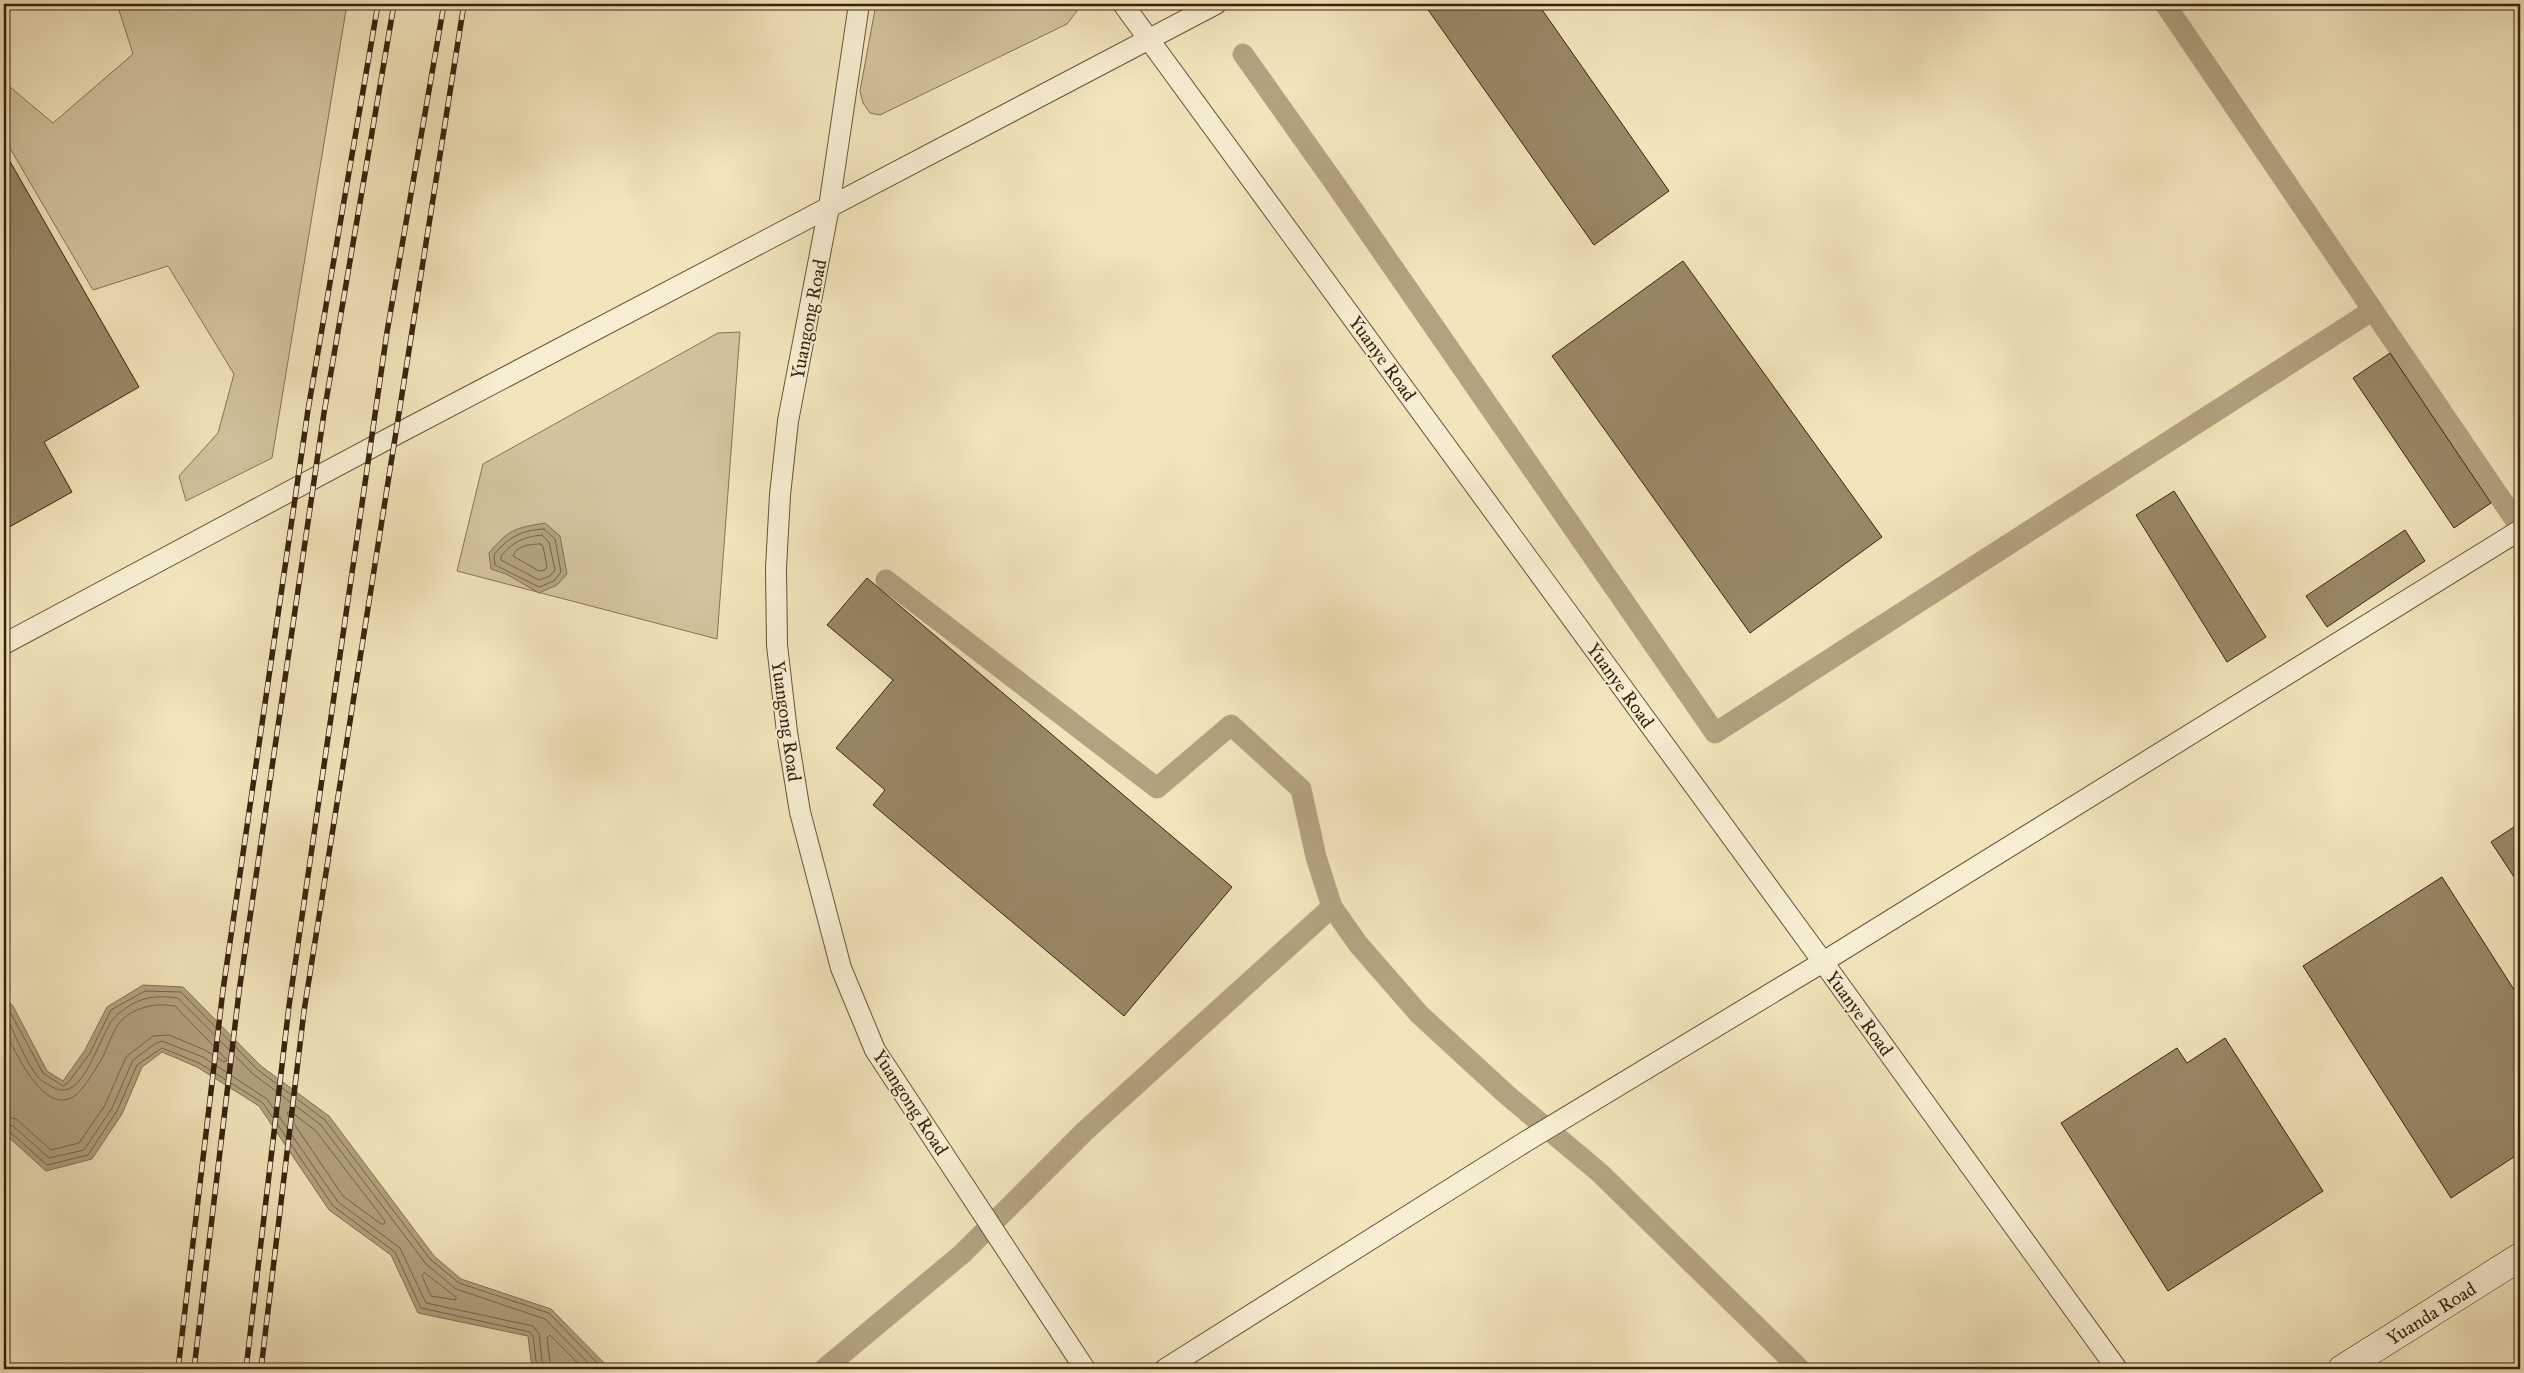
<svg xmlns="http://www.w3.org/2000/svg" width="2524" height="1373" font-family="'IM FELL Great Primer',serif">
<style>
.green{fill:#d2c49d;stroke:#847454}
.water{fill:#b2a380;stroke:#817052}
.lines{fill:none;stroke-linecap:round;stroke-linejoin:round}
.shore{stroke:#746346;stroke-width:1}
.canal{stroke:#b2a380;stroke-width:21}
.building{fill:#988867;stroke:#37230c}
.street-casing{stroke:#665438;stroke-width:22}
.secondary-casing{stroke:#37230c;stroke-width:29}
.street{stroke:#f7eed3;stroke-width:20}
.secondary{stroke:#f7eed3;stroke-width:28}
.rail-casing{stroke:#37230c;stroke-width:5.5}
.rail{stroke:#f7eed3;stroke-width:4;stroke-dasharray:11;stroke-linecap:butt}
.labels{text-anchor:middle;stroke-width:4;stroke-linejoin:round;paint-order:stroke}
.street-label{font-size:19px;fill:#37230c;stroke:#f7eed3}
</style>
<rect width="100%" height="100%" fill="#f2e5bb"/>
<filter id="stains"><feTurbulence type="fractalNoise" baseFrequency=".004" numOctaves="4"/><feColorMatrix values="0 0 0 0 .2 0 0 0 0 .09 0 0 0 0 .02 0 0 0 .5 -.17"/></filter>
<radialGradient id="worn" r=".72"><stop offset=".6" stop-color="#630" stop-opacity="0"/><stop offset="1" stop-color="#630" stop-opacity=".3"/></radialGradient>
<g class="green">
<polygon points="117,4 347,4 272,458 186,501 179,476 218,433 234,374 168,266 93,290 4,138 4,82 53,123 133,54"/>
<polygon points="876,4 1075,4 1077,11 1067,24 880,115 870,113 863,103 860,91"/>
<polygon points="740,332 717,639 457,571 483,464 718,333"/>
</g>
<g class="water">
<path d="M545 523 560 536 567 574 557 585 539 593 506 574 491 569 489 553C509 529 515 528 545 523Z"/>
<polygon points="143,985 183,987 261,1066 329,1116 434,1256 461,1279 551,1309 610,1369 532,1369 528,1336 418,1313 391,1255 329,1210 259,1106 197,1067 162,1052 142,1067 122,1114 92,1159 46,1171 4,1133 4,997 13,1006 47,1071 63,1081 85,1050 107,1007"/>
</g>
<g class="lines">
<g class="shore">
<path d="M544 529 555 539 561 572 554 581 539 587 495 565 494 555C508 537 522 530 544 529Z"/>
<path d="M542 535 549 542 555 570 550 576 539 580 501 560V556C513 542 523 537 542 535Z"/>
<path d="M540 544 543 546 547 567 545 570 539 571 513 556C516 546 530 544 540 544Z"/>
<polyline points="4,1004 9,1010 43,1073 63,1086 68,1083 90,1053 111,1010 145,991 181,992 258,1070 325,1120 430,1259 459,1283 549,1313 603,1369"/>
<path d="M4 1013C15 1033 24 1059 38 1077 41 1081 47 1084 51 1086 85 1109 99 1028 118 1014 139 997 152 995 178 998L253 1074 321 1125 426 1264 456 1289 545 1319 594 1369"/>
<path d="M4 1029C14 1048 42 1115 73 1097 84 1090 94 1071 101 1060 108 1049 112 1029 122 1020 137 1006 156 1003 175 1006L227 1060 224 1062 205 1050 169 1035 153 1036 126 1057 105 1105 79 1143 51 1150 16 1119 4 1116"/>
<polygon points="288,1112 291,1112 315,1130 385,1221 384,1224 381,1224 343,1196 288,1115"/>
<polyline points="4,1124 13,1126 49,1158 84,1150 112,1108 133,1060 156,1043 162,1041 203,1057 267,1099 338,1202 400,1248 426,1303 533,1326 539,1334 543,1369"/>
<polyline points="4,1130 9,1131 47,1165 88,1155 117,1111 137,1065 162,1048 199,1063 263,1103 333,1206 395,1252 421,1308 530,1332 533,1336 537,1369"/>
<polygon points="425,1273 456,1297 456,1300 431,1296 422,1276"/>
<polyline points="551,1369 547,1338 550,1335 584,1369"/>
</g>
<g class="canal">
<polyline points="2165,4 2520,527"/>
<polyline points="1243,54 1338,188 1715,733 2373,310"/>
<polyline points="886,580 1157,788 1231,725 1301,789 1316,857 1332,907 1358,944 1419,1014 1507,1095 1600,1173 1800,1369"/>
<polyline points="824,1369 962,1254 1085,1131 1332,907"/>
</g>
</g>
<g class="building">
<polygon points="1424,4 1538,4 1669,191 1594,245"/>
<polygon points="4,151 139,387 44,442 72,492 4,530"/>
<polygon points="1683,261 1882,537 1750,633 1552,356"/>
<polygon points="2390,353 2491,503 2454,528 2353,378"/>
<polygon points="2174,491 2266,637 2227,662 2136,515"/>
<polygon points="2405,530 2425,561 2327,627 2306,596"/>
<polygon points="867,578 1232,887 1124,1016 873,805 885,790 836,748 893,680 827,625"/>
<polygon points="2520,823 2520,886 2491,842"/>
<polygon points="2442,877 2520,999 2520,1153 2451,1198 2303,966"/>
<polygon points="2225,1038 2323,1191 2168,1291 2061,1123 2177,1048 2187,1063"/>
</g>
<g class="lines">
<g class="street-casing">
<g id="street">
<polyline points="859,4 829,207 788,421 780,495 776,568 777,645 787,732 800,812 841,968 875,1050 1085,1369"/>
<polyline points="1123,4 1823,962 2117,1369"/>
<polyline points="4,644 397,434 1216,4"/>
<polyline points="1165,1369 1525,1142 1823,962 2520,530"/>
</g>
</g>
<g class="secondary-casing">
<polyline id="secondary" points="2342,1369 2520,1257"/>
</g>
<use href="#street" class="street"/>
<use href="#secondary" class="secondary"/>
<g class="rail-casing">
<g id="rail">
<polyline points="178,1369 223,990 308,410 378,4"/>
<polyline points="194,1369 239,992 324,413 394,4"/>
<polyline points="246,1369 289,1006 387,332 444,4"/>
<polyline points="261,1369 304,1011 464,4"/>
</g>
</g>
<use href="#rail" class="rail"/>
</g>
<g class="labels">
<g class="street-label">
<text transform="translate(808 319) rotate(-79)" y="7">Yuangong Road</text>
<text transform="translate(1383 358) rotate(54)" y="7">Yuanye Road</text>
<text transform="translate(1621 685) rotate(54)" y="7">Yuanye Road</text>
<text transform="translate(787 721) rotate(82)" y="7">Yuangong Road</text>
<text transform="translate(1860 1013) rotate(54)" y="7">Yuanye Road</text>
<text transform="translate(911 1102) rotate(57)" y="7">Yuangong Road</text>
<text transform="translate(2431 1313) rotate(-32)" y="7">Yuanda Road</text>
</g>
</g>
<rect width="2524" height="1373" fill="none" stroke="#f2e5bb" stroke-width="20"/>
<rect x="5" y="5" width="2514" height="1363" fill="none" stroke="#37230c" stroke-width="2.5"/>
<rect x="10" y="10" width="2504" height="1353" fill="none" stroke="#37230c"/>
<rect width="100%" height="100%" filter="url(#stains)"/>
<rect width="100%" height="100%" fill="url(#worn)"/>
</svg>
